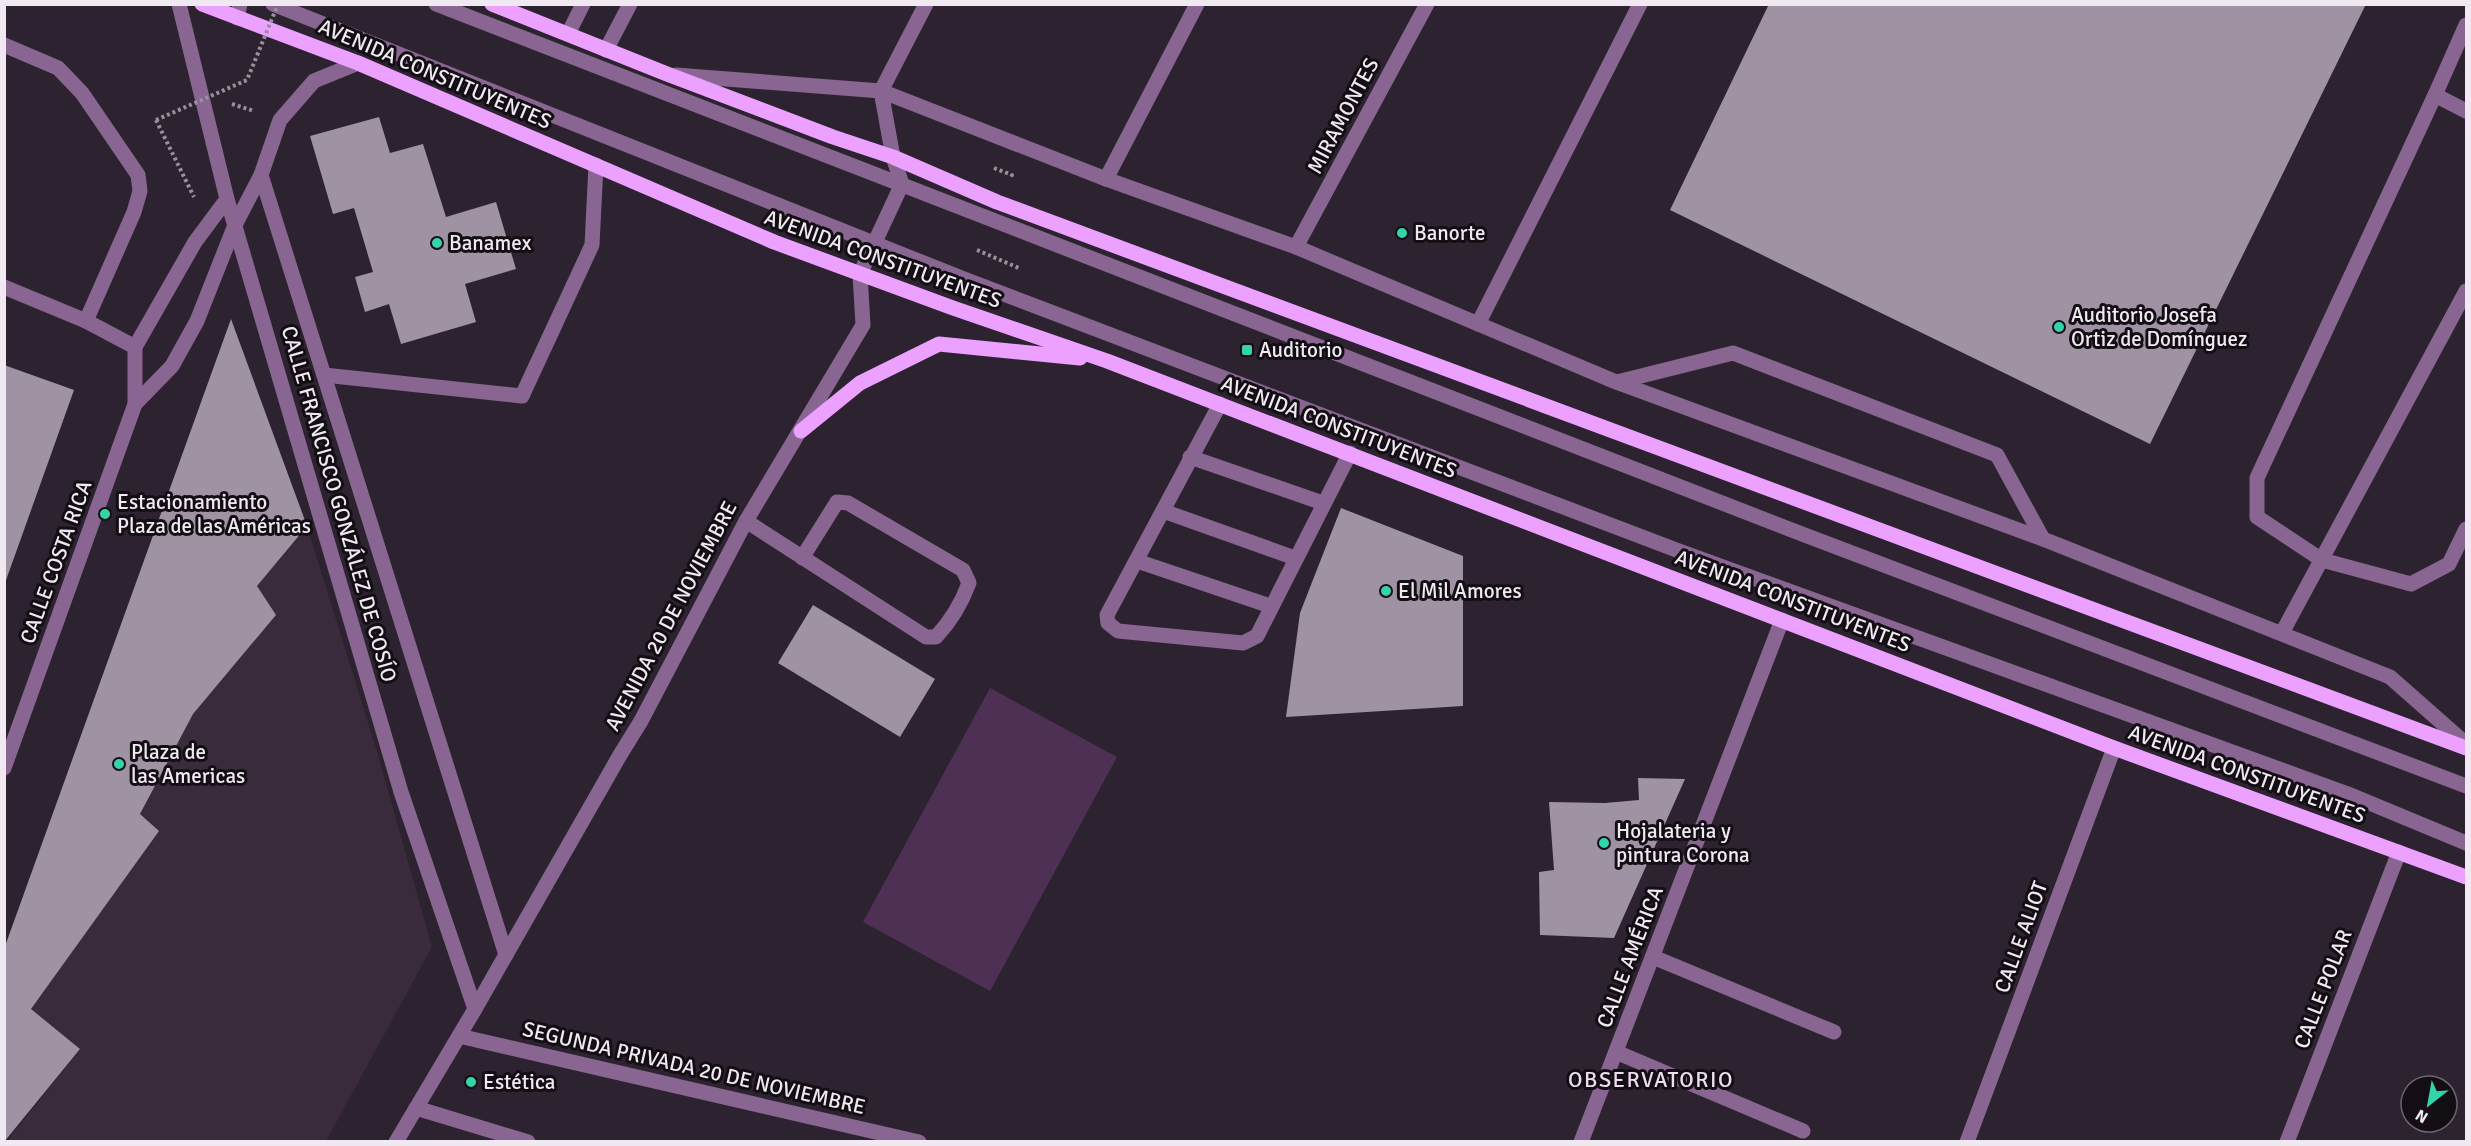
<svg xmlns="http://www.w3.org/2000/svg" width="2471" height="1146" font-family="Signika,sans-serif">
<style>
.built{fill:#392a3c}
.green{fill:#4d3054}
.building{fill:#9f92a2}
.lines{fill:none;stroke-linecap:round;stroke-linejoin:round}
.path{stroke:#98909a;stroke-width:4;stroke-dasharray:3 3;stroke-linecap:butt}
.minor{stroke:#896592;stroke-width:15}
.major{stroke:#eca0ff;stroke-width:15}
.path-bridge{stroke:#98909a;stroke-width:4;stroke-dasharray:3 3;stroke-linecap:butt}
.poi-dot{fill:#33d4a8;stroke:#130e14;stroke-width:2}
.labels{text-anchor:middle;stroke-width:6;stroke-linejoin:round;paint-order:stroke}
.street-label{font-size:21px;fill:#f0e9f2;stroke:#130e14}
.poi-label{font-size:21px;fill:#f0e9f2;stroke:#130e14;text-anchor:start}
.neighbourhood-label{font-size:22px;letter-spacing:1.5px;fill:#ebddef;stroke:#130e14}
</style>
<rect width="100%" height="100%" fill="#2d2330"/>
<polygon class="built" points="307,526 378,755 432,947 326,1141 6,1142 80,1050 31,1009 158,831 140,814 257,586"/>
<polygon class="green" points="990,688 1117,757 990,991 863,922"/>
<g class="building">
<polygon points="1769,4 2366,4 2150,444 1670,210"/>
<polygon points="379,117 390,153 423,144 446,217 496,202 516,269 465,284 476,322 401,344 389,304 365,312 355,277 373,272 354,208 333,214 310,136"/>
<polygon points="231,319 307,526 257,586 276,615 193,714 140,814 159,831 31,1009 80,1049 4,1142 4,949"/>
<polygon points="4,365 74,390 5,583 4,583"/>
<polygon points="1341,508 1463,556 1463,706 1286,717 1300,613"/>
<polygon points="813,605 935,679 900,737 778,663"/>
<polygon points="1638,778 1685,779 1614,938 1540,935 1539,872 1554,870 1549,802 1605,803 1639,800"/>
</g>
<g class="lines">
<g class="path">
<polyline points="232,104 254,111"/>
<polyline points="156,120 194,197"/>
<polyline points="994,168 1012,175 1010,178"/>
<polyline points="977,250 1021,269"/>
</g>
<g class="minor">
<polyline points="179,4 227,199 401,792 475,1009"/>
<polyline points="273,4 964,279 1679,551 2348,794 2466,843"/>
<polyline points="436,4 1802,534 2466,786"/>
<polyline points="237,18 240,4"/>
<polyline points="568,34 583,4"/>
<polyline points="4,45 58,68 82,93 138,175 140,191 134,212 86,321"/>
<polyline points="606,50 630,4"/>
<polyline points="358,63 314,81 280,120 261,175 506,955"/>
<polyline points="676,75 881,91 1106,179 1296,247 1616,382 2043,539 2390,677 2466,744"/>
<polyline points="881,91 926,4"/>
<polyline points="2435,95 2466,25"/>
<polyline points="2466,111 2435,95 2257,478 2257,517 2322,560 2411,584 2449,564 2466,529"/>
<polyline points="1106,179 1197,4"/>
<polyline points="1296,247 1427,4"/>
<polyline points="4,287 86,321 135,347"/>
<polyline points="1478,324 1640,4"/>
<polyline points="324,375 522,396 592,245 596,165"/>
<polyline points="1617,382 1733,353 1997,455 2043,539"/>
<polyline points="135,404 172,366 197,321 235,225 261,175"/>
<polyline points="1220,404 1107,615 1108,623 1118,631 1243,643 1257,636 1350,453"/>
<polyline points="1190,457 1323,503"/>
<polyline points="1163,511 1295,558"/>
<path d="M746 521 926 637H936C950 622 962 602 969 583L963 570 848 503 837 502 802 558"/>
<polyline points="1137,561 1270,606"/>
<polyline points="2282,633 2466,291"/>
<polyline points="4,768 135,404 135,347 195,242 227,199"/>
<polyline points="1653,957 1834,1032"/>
<polyline points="459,1036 919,1142"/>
<polyline points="1616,1052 1803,1131"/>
<polyline points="416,1108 528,1142"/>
<polyline points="396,1142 475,1009 620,755 641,721 746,521 863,325 860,274 902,184 893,157 881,91"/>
<polyline points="1581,1142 1782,620"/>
<polyline points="1967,1142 2114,748"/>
<polyline points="2287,1142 2399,852"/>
</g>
<g class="major">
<polyline points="202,4 358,63 774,242 953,308 1107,361 2114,748 2466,877"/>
<polyline points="492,4 667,74 833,137 893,157 997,202 2466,748"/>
<polyline points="801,431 860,383 939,344 1080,358"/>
</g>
<polyline class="path-bridge" points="156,120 247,80 278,4"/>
</g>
<g class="poi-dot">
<circle cx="1402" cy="233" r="6"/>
<circle cx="437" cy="243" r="6"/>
<circle cx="2059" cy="327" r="6"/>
<rect x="1241" y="344" width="12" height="12" rx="3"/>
<circle cx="105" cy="514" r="6"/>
<circle cx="1386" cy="591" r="6"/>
<circle cx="119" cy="764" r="6"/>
<circle cx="1604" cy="843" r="6"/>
<circle cx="471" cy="1082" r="6"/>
</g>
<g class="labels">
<g class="street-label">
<text transform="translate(435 74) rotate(23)" y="7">AVENIDA CONSTITUYENTES</text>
<text transform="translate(1343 116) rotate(-62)" y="7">MIRAMONTES</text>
<text transform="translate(883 259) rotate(20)" y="7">AVENIDA CONSTITUYENTES</text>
<text transform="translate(1339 427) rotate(21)" y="7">AVENIDA CONSTITUYENTES</text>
<text transform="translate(339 504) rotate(74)" y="7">CALLE FRANCISCO GONZÁLEZ DE COSÍO</text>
<text transform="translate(56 562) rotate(-70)" y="7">CALLE COSTA RICA</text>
<text transform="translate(1793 601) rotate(21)" y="7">AVENIDA CONSTITUYENTES</text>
<text transform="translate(671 616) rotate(-62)" y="7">AVENIDA 20 DE NOVIEMBRE</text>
<text transform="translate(2247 774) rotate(20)" y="7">AVENIDA CONSTITUYENTES</text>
<text transform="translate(2021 937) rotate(-70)" y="7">CALLE ALIOT</text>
<text transform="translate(1630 957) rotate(-69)" y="7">CALLE AMÉRICA</text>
<text transform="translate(2323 989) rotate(-69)" y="7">CALLE POLAR</text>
<text transform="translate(694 1068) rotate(13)" y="7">SEGUNDA PRIVADA 20 DE NOVIEMBRE</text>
</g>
<g class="poi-label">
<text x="1414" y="240">Banorte</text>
<text x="449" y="250">Banamex</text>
<text x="2071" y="322">Auditorio Josefa<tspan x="2071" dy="24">Ortiz de Domínguez</tspan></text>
<text x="1259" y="357">Auditorio</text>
<text x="117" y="509">Estacionamiento<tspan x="117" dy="24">Plaza de las Américas</tspan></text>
<text x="1398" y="598">El Mil Amores</text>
<text x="131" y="759">Plaza de<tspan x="131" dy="24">las Americas</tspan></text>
<text x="1616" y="838">Hojalateria y<tspan x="1616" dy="24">pintura Corona</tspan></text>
<text x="483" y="1089">Estética</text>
</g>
<g class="neighbourhood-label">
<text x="1651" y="1087">OBSERVATORIO</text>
</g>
</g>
<rect width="2471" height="1146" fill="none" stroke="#f0e9f2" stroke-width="12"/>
<g transform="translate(2429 1104) rotate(211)"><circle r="28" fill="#130e14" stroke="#6b666d" stroke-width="1.5"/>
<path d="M0-4.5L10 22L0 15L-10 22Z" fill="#33d4a8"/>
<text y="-9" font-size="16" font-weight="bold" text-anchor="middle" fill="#f0e9f2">N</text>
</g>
</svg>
